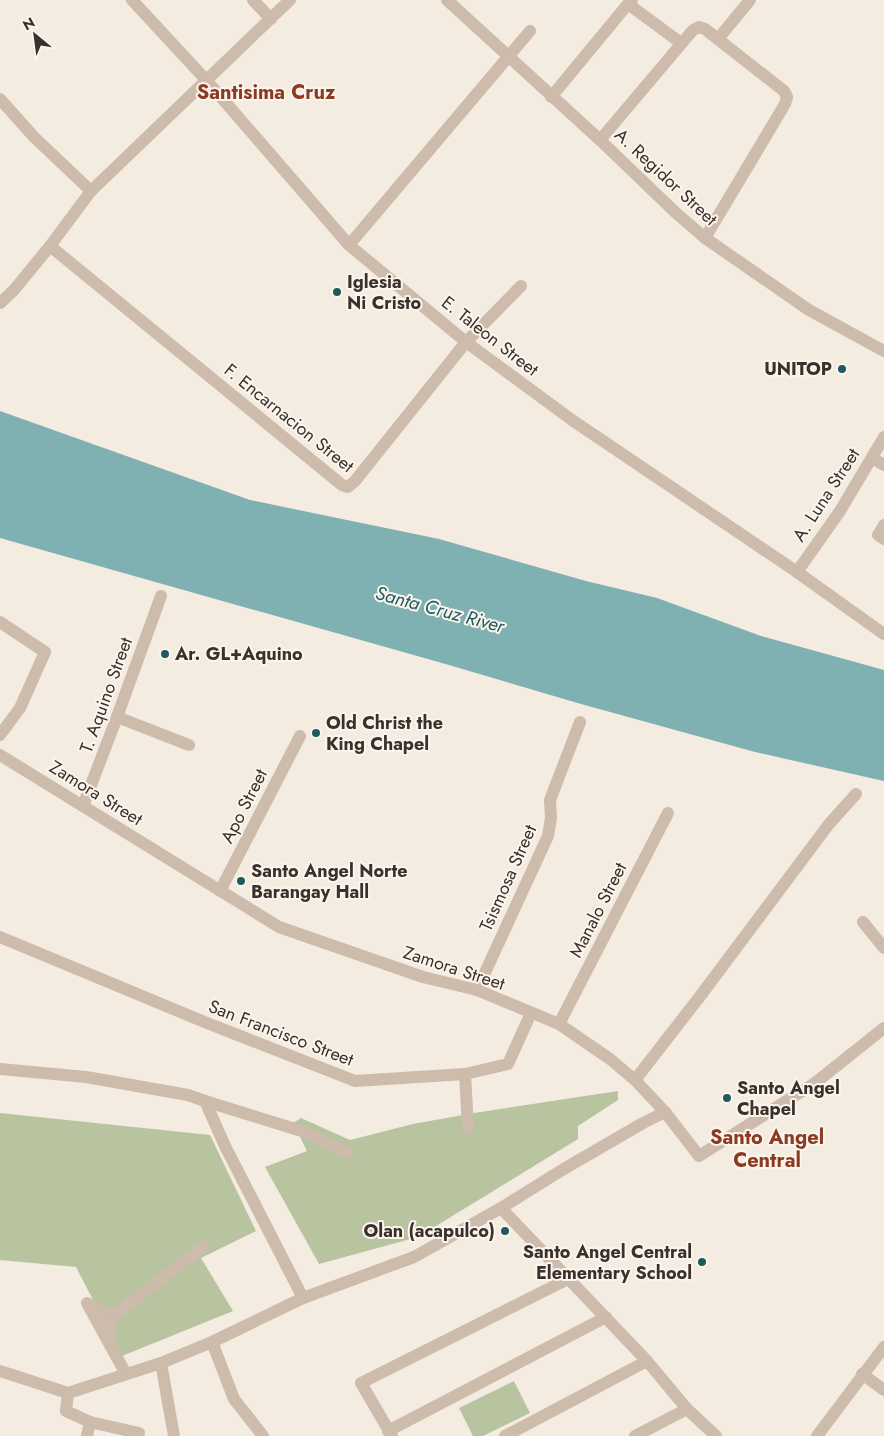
<svg xmlns="http://www.w3.org/2000/svg" width="884" height="1436" font-family="Jost,sans-serif">
<style>
.green{fill:#b8c4a0}
.water{fill:#7fb0b2}
.lines{fill:none;stroke-linecap:round;stroke-linejoin:round}
.minor{stroke:#cdbbac;stroke-width:12}
.poi-dot{fill:#1f5a5e;stroke:#fbf5ee;stroke-width:2}
.labels{text-anchor:middle;stroke-width:4;stroke-linejoin:round;paint-order:stroke}
.street-label{font-size:18px;fill:#3b302b;stroke:#fbf5ee}
.poi-label{font-size:18px;font-weight:bold;fill:#3b302b;stroke:#fbf5ee;text-anchor:start}
.water-label{font-size:19px;font-style:italic;fill:#1f5a5e;stroke:#fbf5ee}
.quarter-label{font-size:20px;font-weight:bold;fill:#8c3b22;stroke:#fbf5ee}
</style>
<rect width="100%" height="100%" fill="#f4ebe1"/>
<g class="green">
<polygon points="618,1091 618,1100 578,1126 578,1139 418,1237 319,1264 265,1167 307,1151 293,1123 301,1118 350,1140 413,1124 474,1113"/>
<polygon points="0,1113 210,1135 256,1231 201,1258 233,1311 122,1356 76,1267 0,1260"/>
<polygon points="514,1381 530,1413 483,1436 473,1436 459,1408"/>
</g>
<polygon class="water" points="0,411 250,500 439,539 586,581 657,598 761,636 884,670 884,781 755,752 581,704 449,665 0,538"/>
<g class="lines">
<g class="minor">
<polyline points="132,0 207,81 349,245 466,342 572,420 797,572 884,634"/>
<polyline points="253,0 271,19"/>
<polyline points="447,0 600,140 675,212 705,238 809,310 884,351"/>
<polyline points="632,0 628,4 681,43"/>
<polyline points="718,39 750,0"/>
<polyline points="551,97 628,4"/>
<polyline points="0,99 34,137 91,191"/>
<polyline points="600,140 693,30 699,27 705,29 784,91 787,97 785,104 705,238"/>
<polyline points="349,245 530,31"/>
<polyline points="50,246 342,485 348,487 355,481 466,342 521,286"/>
<polyline points="0,303 14,290 50,246 91,191 290,0"/>
<polyline points="872,458 884,465"/>
<polyline points="884,525 878,535 884,539"/>
<polyline points="797,572 840,511 884,437"/>
<polyline points="0,622 45,652 20,708 0,735"/>
<polyline points="117,717 189,745"/>
<polyline points="0,755 279,927 423,977 477,990 559,1024 610,1059 635,1080 665,1112 699,1156 815,1083 884,1028"/>
<polyline points="83,806 117,717 161,596"/>
<polyline points="220,891 300,736"/>
<polyline points="863,922 884,948"/>
<polyline points="0,937 207,1023 355,1081 465,1074 508,1064 531,1013"/>
<polyline points="477,990 548,836 551,818 550,800 580,722"/>
<polyline points="559,1024 668,813"/>
<polyline points="0,1069 86,1077 188,1095 205,1101 225,1146 303,1298"/>
<polyline points="465,1074 468,1128"/>
<polyline points="635,1080 701,995 829,824 856,794"/>
<polyline points="205,1101 308,1133 348,1153"/>
<polyline points="501,1208 647,1361 687,1409 716,1436"/>
<polyline points="112,1317 204,1246"/>
<polyline points="108,1341 112,1317 87,1303 126,1374"/>
<polyline points="212,1342 234,1399 263,1436"/>
<polyline points="161,1363 174,1436"/>
<polyline points="0,1371 68,1393 161,1363 212,1342 303,1298 414,1257 501,1208 562,1170 643,1123 665,1112"/>
<polyline points="862,1374 884,1390"/>
<polyline points="68,1393 66,1411 90,1422 87,1436"/>
<polyline points="90,1422 139,1433 138,1436"/>
<polyline points="388,1431 606,1317"/>
<polyline points="392,1436 361,1383 568,1279"/>
<polyline points="505,1436 647,1361"/>
<polyline points="635,1436 687,1409"/>
<polyline points="817,1436 884,1347"/>
</g>
</g>
<g class="poi-dot">
<circle cx="337" cy="292" r="5"/>
<circle cx="842" cy="369" r="5"/>
<circle cx="165" cy="654" r="5"/>
<circle cx="316" cy="733" r="5"/>
<circle cx="241" cy="881" r="5"/>
<circle cx="727" cy="1098" r="5"/>
<circle cx="505" cy="1231" r="5"/>
<circle cx="702" cy="1262" r="5"/>
</g>
<g class="labels">
<g class="street-label">
<text transform="translate(666 177) rotate(43)" y="6">A. Regidor Street</text>
<text transform="translate(490 336) rotate(38)" y="6">E. Taleon Street</text>
<text transform="translate(289 418) rotate(39)" y="6">F. Encarnacion Street</text>
<text transform="translate(826 495) rotate(-57)" y="6">A. Luna Street</text>
<text transform="translate(106 695) rotate(-70)" y="6">T. Aquino Street</text>
<text transform="translate(96 793) rotate(32)" y="6">Zamora Street</text>
<text transform="translate(244 806) rotate(-63)" y="6">Apo Street</text>
<text transform="translate(508 878) rotate(-66)" y="6">Tsismosa Street</text>
<text transform="translate(598 910) rotate(-63)" y="6">Manalo Street</text>
<text transform="translate(454 968) rotate(18)" y="6">Zamora Street</text>
<text transform="translate(281 1033) rotate(21)" y="6">San Francisco Street</text>
</g>
<g class="poi-label">
<text x="347" y="288">Iglesia<tspan x="347" dy="21">Ni Cristo</tspan></text>
<text x="832" y="375" text-anchor="end">UNITOP</text>
<text x="175" y="660">Ar. GL+Aquino</text>
<text x="326" y="729">Old Christ the<tspan x="326" dy="21">King Chapel</tspan></text>
<text x="251" y="877">Santo Angel Norte<tspan x="251" dy="21">Barangay Hall</tspan></text>
<text x="737" y="1094">Santo Angel<tspan x="737" dy="21">Chapel</tspan></text>
<text x="495" y="1237" text-anchor="end">Olan (acapulco)</text>
<text x="692" y="1258" text-anchor="end">Santo Angel Central<tspan x="692" dy="21">Elementary School</tspan></text>
</g>
<g class="water-label">
<text transform="translate(440 609) rotate(15)" y="7">Santa Cruz River</text>
</g>
<g class="quarter-label">
<text x="266" y="99">Santisima Cruz</text>
<text x="767" y="1144">Santo Angel<tspan x="767" dy="23">Central</tspan></text>
</g>
</g>
<g transform="translate(35 35) rotate(331)" stroke="#fbf5ee" stroke-width="4" paint-order="stroke">
<path d="M0-4L9 19L0 12L-9 19Z" fill="#3b302b"/>
<text y="-8" font-size="14" font-weight="bold" text-anchor="middle" fill="#3b302b">N</text>
</g>
</svg>
